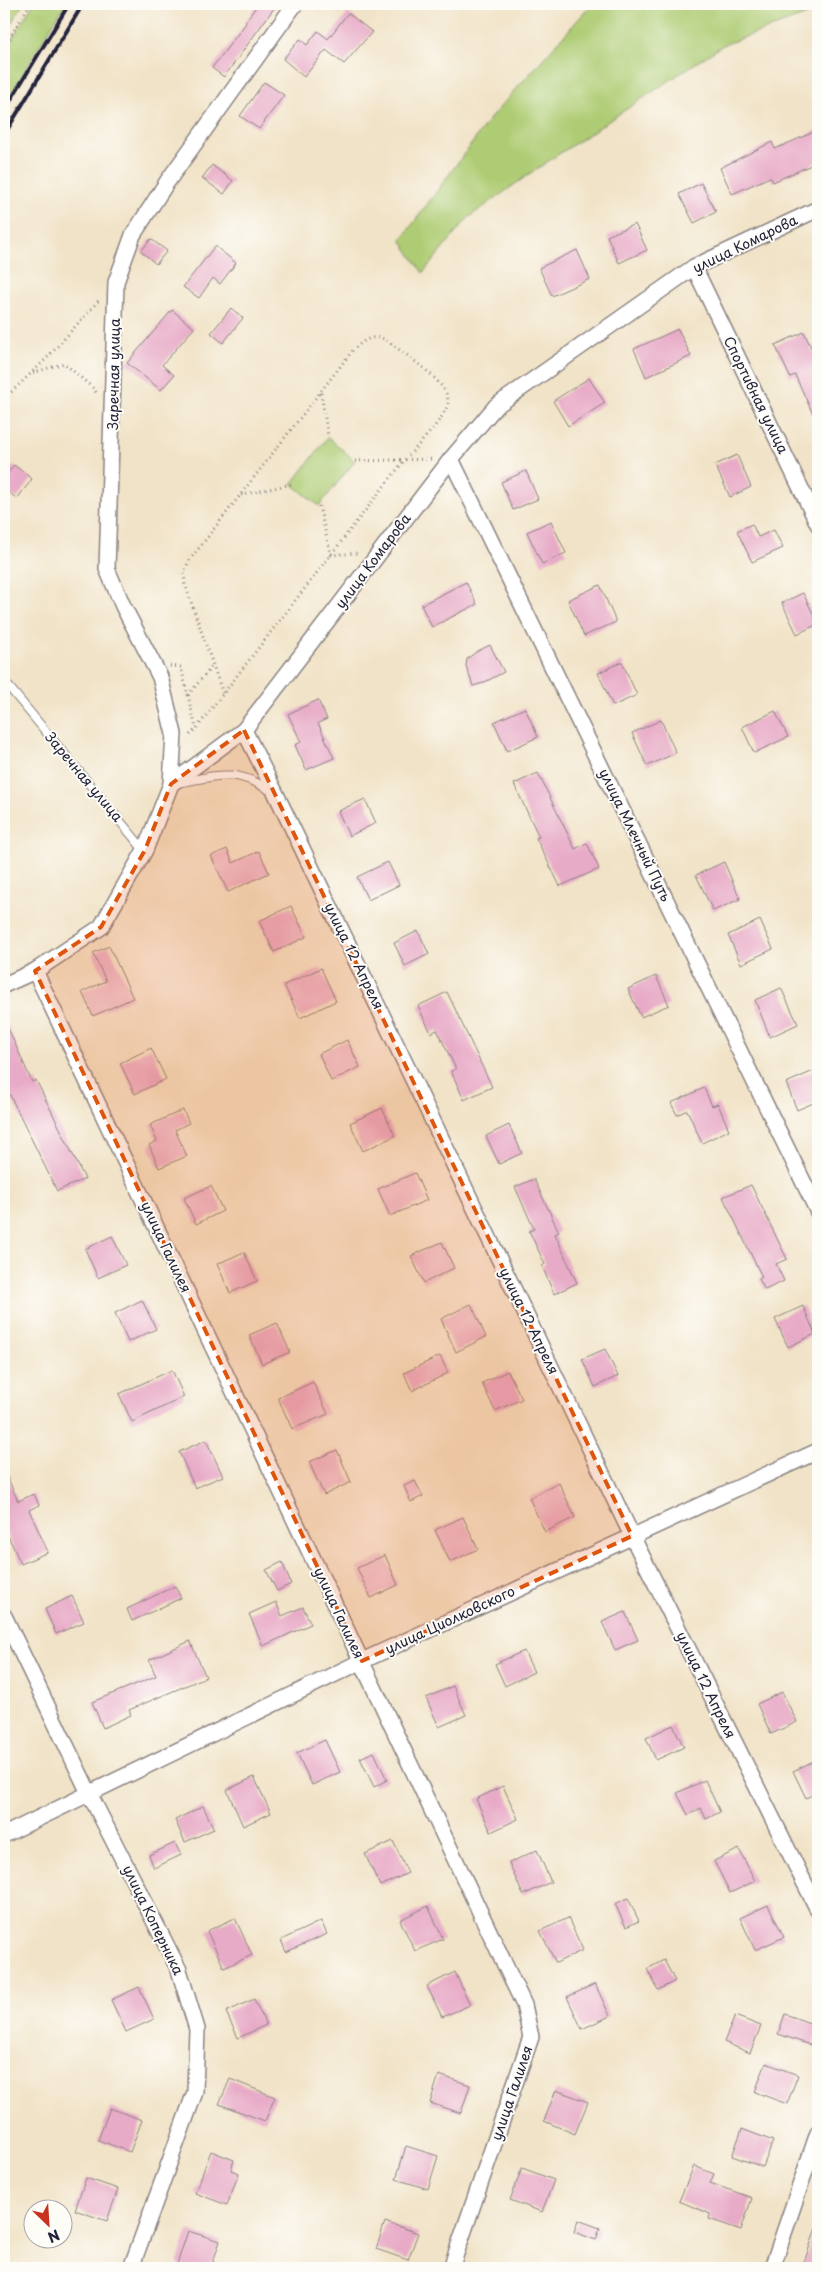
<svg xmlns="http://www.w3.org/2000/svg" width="822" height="2272" font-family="'Playpen Sans',sans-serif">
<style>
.green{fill:#aecc73;stroke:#687757}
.building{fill:#e8abc7}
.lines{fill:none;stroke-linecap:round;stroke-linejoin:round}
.service-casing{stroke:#8a8281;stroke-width:10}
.minor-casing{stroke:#8a8281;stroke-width:18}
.path{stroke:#8a8281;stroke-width:3;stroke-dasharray:1 4;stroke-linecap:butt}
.service{stroke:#fff;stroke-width:8}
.minor{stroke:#fff;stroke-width:15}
.rail{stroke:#22223b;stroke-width:4}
.marked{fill:#de560e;fill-opacity:0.2;stroke:#de560e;stroke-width:4;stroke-dasharray:10 6;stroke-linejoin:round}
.labels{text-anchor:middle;stroke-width:4;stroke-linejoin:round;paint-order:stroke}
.street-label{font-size:14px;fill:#22223b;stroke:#fdfcf7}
</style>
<rect width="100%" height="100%" fill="#fdfcf7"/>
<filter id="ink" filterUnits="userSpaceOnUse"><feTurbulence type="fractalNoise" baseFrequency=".02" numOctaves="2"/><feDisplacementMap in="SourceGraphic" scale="10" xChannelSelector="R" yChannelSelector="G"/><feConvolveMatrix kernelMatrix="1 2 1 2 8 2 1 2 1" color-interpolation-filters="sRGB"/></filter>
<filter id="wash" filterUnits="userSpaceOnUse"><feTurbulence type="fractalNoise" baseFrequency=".0096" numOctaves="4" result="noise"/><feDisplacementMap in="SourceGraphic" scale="20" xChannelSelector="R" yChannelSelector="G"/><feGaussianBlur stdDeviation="1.12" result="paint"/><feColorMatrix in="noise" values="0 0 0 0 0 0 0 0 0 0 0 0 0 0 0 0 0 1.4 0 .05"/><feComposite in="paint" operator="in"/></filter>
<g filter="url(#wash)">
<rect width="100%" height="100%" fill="#f1e3c7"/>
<g class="green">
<polygon points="4,4 23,4 4,35"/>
<polygon points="33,4 65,4 4,105 4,52"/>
<polygon points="592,4 818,4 818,11 723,45 532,172 468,218 423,273 401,240 492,116"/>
<polygon points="328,437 355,461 319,506 292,484"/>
</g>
<g id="blocks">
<g class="building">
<polygon points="258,4 277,4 224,77 212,68 246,23 245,22"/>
<polygon points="348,13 372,32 344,64 326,50 304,77 283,59 300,39 307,45 318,31 328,39"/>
<polygon points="264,82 284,95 259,129 240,116"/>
<polygon points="818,130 818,162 773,182 770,177 732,194 720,168 772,142 775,149"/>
<polygon points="212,165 233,181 224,194 202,178"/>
<polygon points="701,183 716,212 694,223 679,194"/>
<polygon points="635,224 647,250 619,263 607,236"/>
<polygon points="151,239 167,251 156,264 141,251"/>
<polygon points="215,246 236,263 220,284 213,278 199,298 183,287"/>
<polygon points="577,250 590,279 552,296 539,268"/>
<polygon points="231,308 243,318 223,343 211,333"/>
<polygon points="172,310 194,328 162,365 174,375 161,390 127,363"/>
<polygon points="678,329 691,356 646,377 634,349"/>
<polygon points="804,332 818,363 818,425 795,375 790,377 775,345"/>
<polygon points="589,378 605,403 568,426 553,401"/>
<polygon points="737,455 751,487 730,497 715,465"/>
<polygon points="14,465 32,479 17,499 4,488 4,478"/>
<polygon points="526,471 538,499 513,510 501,482"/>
<polygon points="551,521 566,553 542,564 527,532"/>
<polygon points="752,524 758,537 774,530 783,548 752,562 737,531"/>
<polygon points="466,582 477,604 432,627 421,605"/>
<polygon points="600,585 616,622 584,636 568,600"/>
<polygon points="803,593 818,624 797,634 782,603"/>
<polygon points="490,645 504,672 483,683 473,686 466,666 467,659 476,652"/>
<polygon points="622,662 637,695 613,706 598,673"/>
<polygon points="318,700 327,719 318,723 334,758 306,770 295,745 301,742 288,714"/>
<polygon points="525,708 538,737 507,751 494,722"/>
<polygon points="775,711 788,737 754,753 742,727"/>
<polygon points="661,720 676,753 647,766 632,733"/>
<polygon points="538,773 575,849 587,843 599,869 560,886 536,838 539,837 514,784"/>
<polygon points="365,799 376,823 349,836 338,811"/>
<polygon points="227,849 233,863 259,851 269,873 228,892 211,856"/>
<polygon points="388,862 399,885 368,900 357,877"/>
<polygon points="724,862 740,899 713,911 696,875"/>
<polygon points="291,906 306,937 274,952 259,921"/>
<polygon points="760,920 773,949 741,964 728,935"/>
<polygon points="418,931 429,954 405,966 394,943"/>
<polygon points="109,946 133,998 93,1016 82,992 106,981 93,953"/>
<polygon points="321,968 336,1001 300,1018 284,985"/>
<polygon points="656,976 669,1005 641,1017 628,989"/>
<polygon points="781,988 798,1024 770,1037 755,1000"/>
<polygon points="447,992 492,1087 464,1100 451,1071 456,1069 437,1030 431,1033 418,1006"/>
<polygon points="4,1019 32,1082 36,1080 85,1179 57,1191 4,1083"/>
<polygon points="347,1040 360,1067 331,1081 319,1054"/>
<polygon points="151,1048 166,1079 135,1094 120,1063"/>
<polygon points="818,1069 818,1101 797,1110 786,1083"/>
<polygon points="704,1088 712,1106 718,1104 729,1130 702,1143 687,1110 677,1115 671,1103"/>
<polygon points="382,1108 395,1136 363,1151 350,1123"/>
<polygon points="183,1110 189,1123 175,1130 187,1156 159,1168 149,1145 157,1141 150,1125"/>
<polygon points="509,1125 522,1153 499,1164 486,1136"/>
<polygon points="415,1173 427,1200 390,1216 378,1189"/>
<polygon points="534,1179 559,1232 555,1234 577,1283 554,1294 542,1266 545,1264 529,1231 534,1229 515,1187"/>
<polygon points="751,1185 787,1259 776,1264 784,1281 765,1290 759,1279 762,1277 723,1197"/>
<polygon points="211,1186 223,1211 196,1224 184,1198"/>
<polygon points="112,1236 126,1265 98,1278 85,1249"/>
<polygon points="442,1242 454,1268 424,1283 411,1256"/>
<polygon points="244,1252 257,1281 230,1293 217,1264"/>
<polygon points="142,1300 156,1329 128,1342 115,1313"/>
<polygon points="471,1304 486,1337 456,1352 441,1319"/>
<polygon points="803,1306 815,1334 788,1347 775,1319"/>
<polygon points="277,1323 290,1352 262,1364 249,1335"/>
<polygon points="605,1349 618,1376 595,1387 582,1359"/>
<polygon points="440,1356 448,1373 412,1391 404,1373"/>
<polygon points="172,1370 184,1397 132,1422 119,1394"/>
<polygon points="508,1371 522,1399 495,1411 482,1383"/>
<polygon points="313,1382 328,1414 292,1429 278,1398"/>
<polygon points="206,1440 223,1476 195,1488 179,1452"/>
<polygon points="337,1450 351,1482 324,1495 309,1462"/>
<polygon points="4,1470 18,1501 34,1494 39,1505 29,1510 48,1552 21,1564 4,1527"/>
<polygon points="415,1481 423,1496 411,1502 404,1486"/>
<polygon points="559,1483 575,1517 545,1532 529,1498"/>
<polygon points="463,1517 478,1549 450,1562 435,1530"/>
<polygon points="385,1555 398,1585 371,1598 357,1568"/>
<polygon points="282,1562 291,1584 277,1591 266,1570"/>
<polygon points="175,1586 181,1598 132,1621 127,1609"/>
<polygon points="72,1596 84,1622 56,1634 45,1609"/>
<polygon points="276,1602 282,1616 303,1607 311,1624 263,1646 249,1614"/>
<polygon points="625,1612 638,1640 615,1650 602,1622"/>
<polygon points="190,1641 206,1677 129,1710 131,1715 103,1728 92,1702 156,1676 149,1660"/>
<polygon points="524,1651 534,1672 505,1686 495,1664"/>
<polygon points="453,1686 466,1715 439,1727 426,1698"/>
<polygon points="782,1692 797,1722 771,1734 757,1704"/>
<polygon points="673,1725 684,1747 656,1760 646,1738"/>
<polygon points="325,1740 340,1772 312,1785 297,1753"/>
<polygon points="374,1752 387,1780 374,1787 360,1758"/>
<polygon points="818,1759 818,1792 806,1798 793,1771"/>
<polygon points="254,1777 271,1813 243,1826 227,1790"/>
<polygon points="705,1780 720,1812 706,1819 701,1808 688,1815 677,1793"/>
<polygon points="503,1786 518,1819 491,1832 476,1799"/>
<polygon points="203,1806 214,1829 185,1842 175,1820"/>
<polygon points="393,1841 408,1873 380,1886 365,1854"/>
<polygon points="175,1843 181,1855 154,1868 149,1855"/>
<polygon points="739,1849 755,1881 730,1893 714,1861"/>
<polygon points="537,1850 551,1882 523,1895 509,1863"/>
<polygon points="628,1898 639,1921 626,1927 615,1904"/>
<polygon points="768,1905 784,1937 755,1950 740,1918"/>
<polygon points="428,1906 443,1939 415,1951 400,1920"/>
<polygon points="235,1918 252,1955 224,1968 207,1931"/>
<polygon points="568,1918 583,1950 556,1963 540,1931"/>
<polygon points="321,1921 327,1934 286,1952 281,1940"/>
<polygon points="664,1960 675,1981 658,1990 647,1969"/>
<polygon points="455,1972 470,2005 442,2017 427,1986"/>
<polygon points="595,1984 610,2016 582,2029 567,1997"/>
<polygon points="139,1987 154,2019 126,2032 111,2000"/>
<polygon points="254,1999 266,2025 238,2038 226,2012"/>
<polygon points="785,2014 818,2026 813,2046 778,2034"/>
<polygon points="735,2016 761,2026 750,2053 724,2042"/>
<polygon points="766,2063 798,2075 787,2104 755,2092"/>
<polygon points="439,2075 470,2085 461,2113 430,2103"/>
<polygon points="230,2079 275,2097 265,2121 219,2104"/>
<polygon points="556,2090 588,2102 575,2134 544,2121"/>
<polygon points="110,2108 142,2120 130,2152 98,2140"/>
<polygon points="742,2129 773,2141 763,2167 732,2156"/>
<polygon points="406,2146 438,2156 428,2189 396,2179"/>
<polygon points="211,2151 234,2160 231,2170 239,2173 227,2205 195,2193"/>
<polygon points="694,2166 714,2174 710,2183 752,2198 741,2230 709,2219 710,2214 679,2201"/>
<polygon points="522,2168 554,2180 542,2212 510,2200"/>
<polygon points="86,2178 118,2189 107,2221 75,2210"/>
<polygon points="578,2220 600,2228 596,2240 574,2232"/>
<polygon points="385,2222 418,2233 408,2260 376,2249"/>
<polygon points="816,2228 818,2228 818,2268 802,2268"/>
<polygon points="188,2231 220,2241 211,2268 193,2268 177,2264"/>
</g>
</g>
</g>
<g filter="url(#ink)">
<use href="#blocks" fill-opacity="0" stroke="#8a8281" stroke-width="1"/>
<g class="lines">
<g class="service-casing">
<g id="service">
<polyline points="4,681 144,850"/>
<path d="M177 783C217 776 234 767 271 791"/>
</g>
</g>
<g class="minor-casing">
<g id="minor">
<polyline points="694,267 818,524"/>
<polyline points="451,459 818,1212"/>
<polyline points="244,730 276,794 632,1536 818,1910"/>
<polyline points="171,784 174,734 160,677 123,606 107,569 116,282 133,235 167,182 295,4"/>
<polyline points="35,971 524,2005 531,2037 451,2268"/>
<polyline points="4,985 35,971 101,927 145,850 171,784 244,730 451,459 496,406 694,267 818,209"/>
<polyline points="4,1616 89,1793 179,1970 197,2029 195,2092 131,2268"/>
<polyline points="4,1835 362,1661 818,1451"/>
<polyline points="772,2268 818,2133"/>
</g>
</g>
<g class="path">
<polyline points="4,47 30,4"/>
<polyline points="33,373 64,363 94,389 97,394"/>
<polyline points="321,393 328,437"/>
<polyline points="4,399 47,358 100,299"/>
<polyline points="355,461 433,459"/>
<polyline points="241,495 292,484"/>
<polyline points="319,506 331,555 359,553"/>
<polyline points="170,666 181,667 196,728"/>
<polyline points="188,695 213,665"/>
<path d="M190 735 196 729C265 639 334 551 403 462 414 449 447 417 448 402 449 381 401 352 385 339 370 335 364 340 353 350L189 561 184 572 185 584 223 694"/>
</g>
<use href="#service" class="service"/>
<use href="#minor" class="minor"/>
<g class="rail">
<polyline points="4,111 69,4"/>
<polyline points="4,135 83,4"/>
</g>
</g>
</g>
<path class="marked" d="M244 730 632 1536 362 1661 35 971 101 927 145 850 171 784Z"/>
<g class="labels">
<g class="street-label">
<text transform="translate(745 244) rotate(-26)" y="5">улица Комарова</text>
<text transform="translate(114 374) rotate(-89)" y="5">Заречная улица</text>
<text transform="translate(756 395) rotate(64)" y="5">Спортивная улица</text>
<text transform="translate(373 561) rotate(-53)" y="5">улица Комарова</text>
<text transform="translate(84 777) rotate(50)" y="5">Заречная улица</text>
<text transform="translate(635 835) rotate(64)" y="5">улица Млечный Путь</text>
<text transform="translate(354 956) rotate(64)" y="5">улица 12 Апреля</text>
<text transform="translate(166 1247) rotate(65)" y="5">улица Галилея</text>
<text transform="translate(529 1321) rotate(64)" y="5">улица 12 Апреля</text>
<text transform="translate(339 1613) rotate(65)" y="5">улица Галилея</text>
<text transform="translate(450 1620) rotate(-25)" y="5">улица Циолковского</text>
<text transform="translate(706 1685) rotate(64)" y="5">улица 12 Апреля</text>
<text transform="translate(153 1920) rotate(64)" y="5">улица Коперника</text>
<text transform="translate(512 2093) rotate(-71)" y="5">улица Галилея</text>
</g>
</g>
<rect width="822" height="2272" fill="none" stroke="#fdfcf7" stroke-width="20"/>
<g transform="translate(48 2224) rotate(155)"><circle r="24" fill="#fdfcf7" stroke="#a5a5ac"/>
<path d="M0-4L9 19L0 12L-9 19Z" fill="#c8321e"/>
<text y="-8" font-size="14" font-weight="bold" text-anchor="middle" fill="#22223b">N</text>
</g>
</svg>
